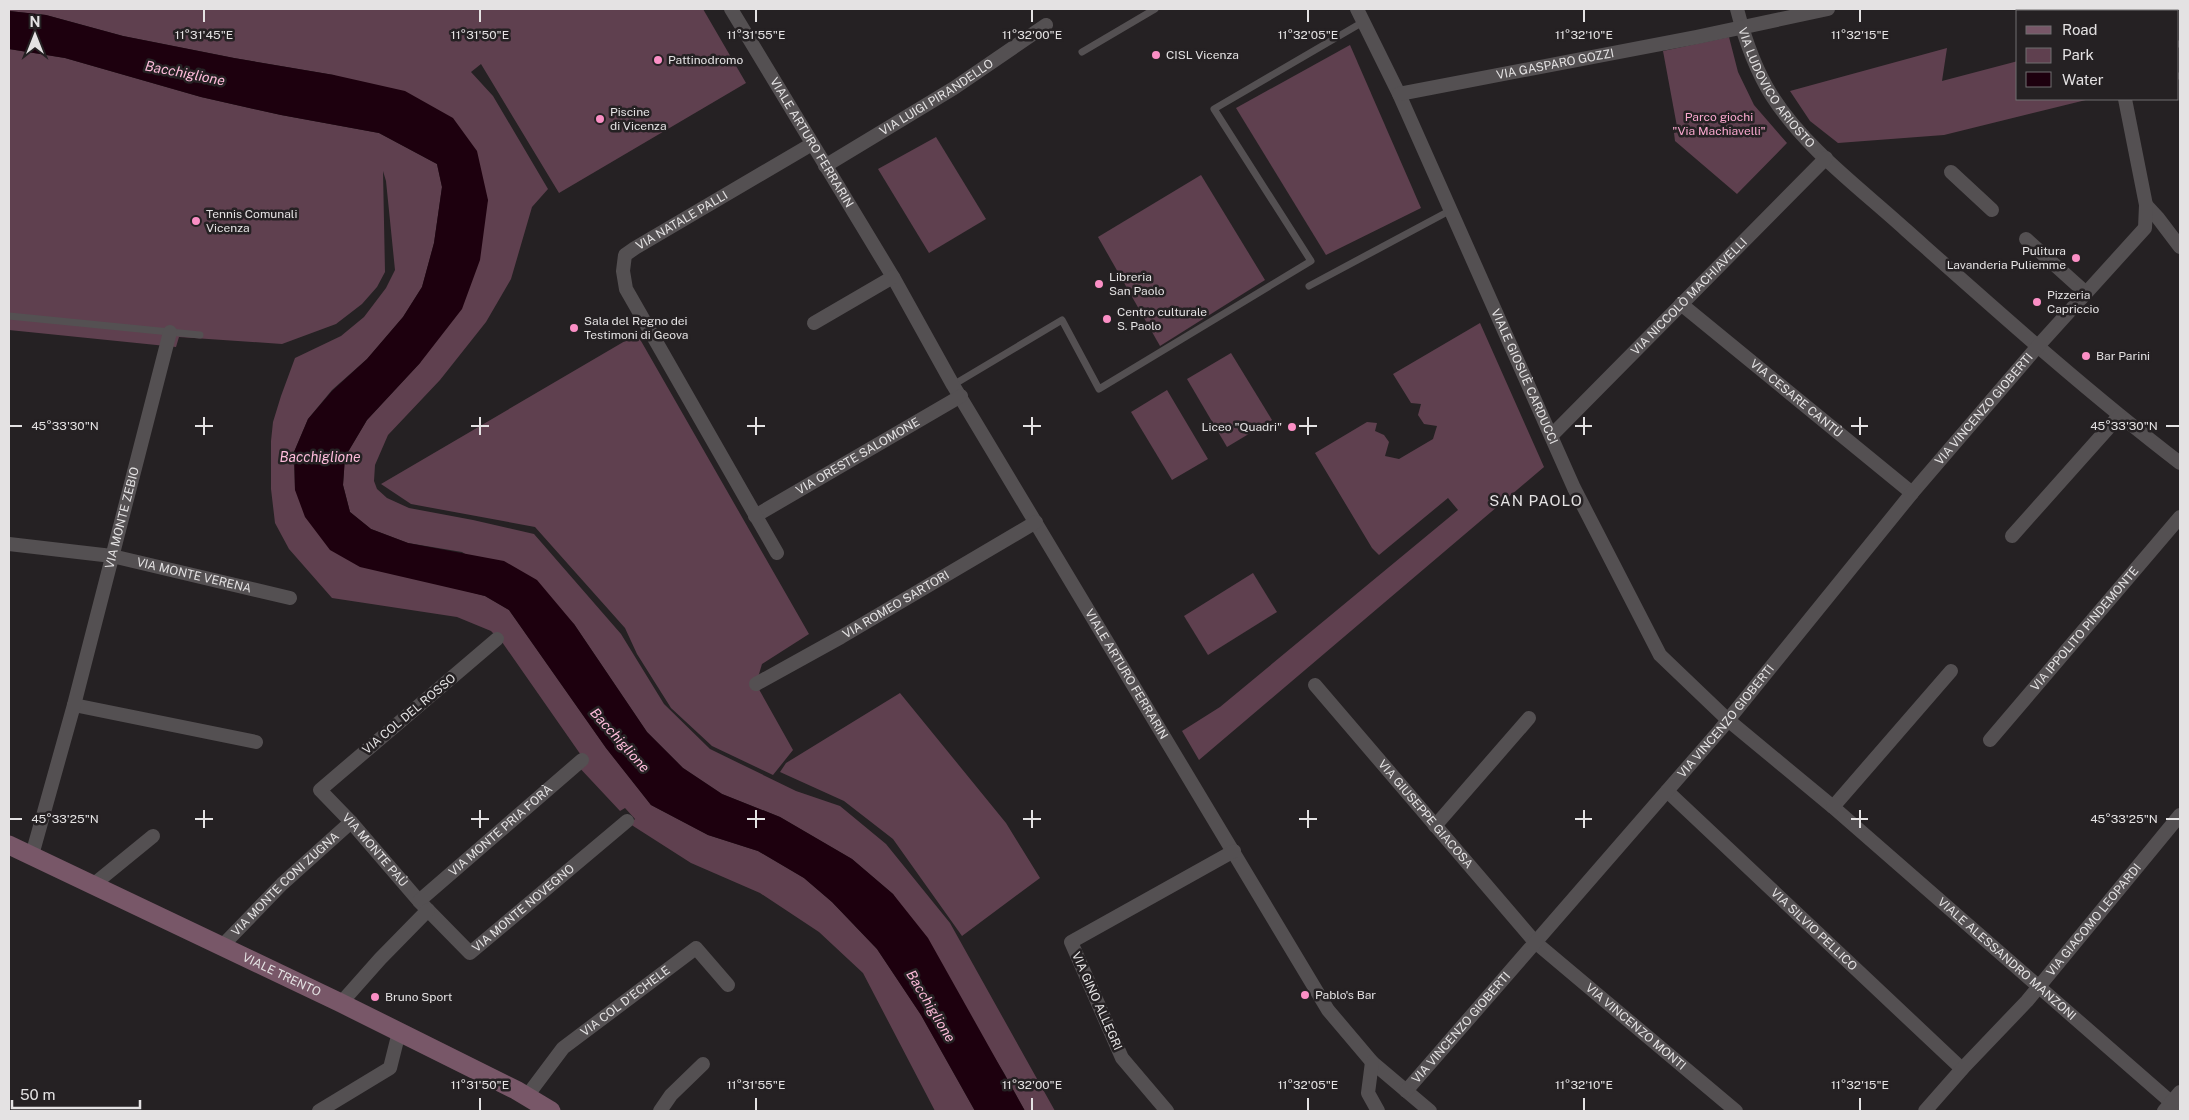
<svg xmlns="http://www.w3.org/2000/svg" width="2189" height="1120" font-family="'Public Sans',sans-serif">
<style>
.green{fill:#5f404f}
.water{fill:#1d000e}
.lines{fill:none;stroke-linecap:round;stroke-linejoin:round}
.lane{stroke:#545052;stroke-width:7}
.street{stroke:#545052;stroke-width:14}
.secondary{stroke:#785768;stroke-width:19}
.ticks{fill:none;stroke:#e4e2e3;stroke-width:2}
.poi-dot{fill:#fb8fc5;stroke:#252123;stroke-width:2}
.labels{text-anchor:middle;stroke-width:5;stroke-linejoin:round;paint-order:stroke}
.poi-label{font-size:12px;fill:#e4e2e3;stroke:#252123;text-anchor:start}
.street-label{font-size:12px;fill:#e4e2e3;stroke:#252123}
.park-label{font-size:12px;fill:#fba9d0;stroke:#252123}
.water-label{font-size:14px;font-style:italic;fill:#febcdb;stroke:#252123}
.quarter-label{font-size:15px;letter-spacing:1px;fill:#e4e2e3;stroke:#252123}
.ticks-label{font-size:12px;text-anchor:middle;fill:#e4e2e3;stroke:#252123;stroke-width:5;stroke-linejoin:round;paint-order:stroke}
</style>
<rect width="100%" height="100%" fill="#252123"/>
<g class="green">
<polygon points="9,9 703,9 746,83 559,193 481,64 471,72 493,96 548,189 532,207 511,279 486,322 440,380 388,435 375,465 374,481 377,489 387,498 409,508 473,520 534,534 621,634 664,704 710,749 796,791 840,806 886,844 950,923 1055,1111 1025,1111 1004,1073 893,894 852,859 780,817 722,794 683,768 647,732 574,624 462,552 408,543 371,529 350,512 343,485 345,457 367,420 420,363 488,200 334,75 234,58 123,36 46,15 9,11"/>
<polygon points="1729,37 1738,72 1754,105 1787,143 1737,194 1675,141 1674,133 1678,132 1663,51"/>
<polygon points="1350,45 1421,208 1326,255 1236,108"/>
<polygon points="1947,48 1942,81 2018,61 2018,99 2090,99 1944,135 1838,143 1810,121 1790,91"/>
<polygon points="9,49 65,58 201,97 281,115 379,133 437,164 442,187 434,243 422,287 403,317 367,359 332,390 308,419 294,452 295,490 452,587 485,596 509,610 606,748 651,805 708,835 758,851 804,878 832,902 877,949 921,1015 975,1111 935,1111 863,973 819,932 760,893 691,863 630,824 635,819 625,808 620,811 576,764 583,758 502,642 491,631 457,617 332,598 289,549 275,523 271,489 271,441 273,422 281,396 295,358 341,336 364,317 386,288 395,270 386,181 383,171 385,272 377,287 362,304 336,324 282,344 179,337 176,347 9,330"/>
<polygon points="936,137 986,219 929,253 878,169"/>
<polygon points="1201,175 1265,280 1160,346 1098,237"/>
<polygon points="1480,323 1544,467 1199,760 1182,731 1220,707 1458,510 1448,498 1379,555 1372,548 1315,453 1367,422 1377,423 1375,431 1384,435 1389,442 1385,456 1399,459 1433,439 1437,426 1424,424 1418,415 1421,404 1411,403 1393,374"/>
<polygon points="637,334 809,634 762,664 756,684 793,750 773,775 712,746 671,708 637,654 625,628 535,527 411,504 381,484"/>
<polygon points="1231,353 1272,420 1227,447 1187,379"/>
<polygon points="1167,390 1208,459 1172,480 1131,412"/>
<polygon points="1253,573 1277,612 1208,655 1184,616"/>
<polygon points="900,693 1006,823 1040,878 962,936 893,839 844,801 780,772 786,763"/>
</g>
<polygon class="water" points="9,11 46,15 123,36 234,58 334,75 405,91 453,118 477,151 488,200 480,260 462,309 420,363 367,420 345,457 343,485 350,512 371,529 408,543 504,561 537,580 574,624 647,732 683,768 722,794 780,817 852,859 893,894 928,938 1025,1111 975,1111 921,1015 877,949 832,902 804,878 758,851 708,835 651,805 606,748 509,610 485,596 360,567 330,550 305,517 295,490 294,452 308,419 332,391 367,359 403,317 422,287 434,243 442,187 437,164 379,133 281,115 201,97 65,58 9,49"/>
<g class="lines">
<g class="lane">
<polyline points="2178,44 2180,44"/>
<polyline points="1082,52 1155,9"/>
<polyline points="2178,76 2180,76"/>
<polyline points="1309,286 1451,210"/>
<polyline points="9,316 200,335"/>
<polyline points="953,385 1062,320 1099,389 1311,261 1214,109 1363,22"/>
</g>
<g class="street">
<path id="s1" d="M731 9 893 277 953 385 1328 1010 1372 1062 1430 1111"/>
<path id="s2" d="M1357 9 1399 94 1574 488 1660 655 1728 720 1833 807 2180 1110"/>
<path id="s3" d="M1737 9C1745 40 1755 69 1772 96 1806 149 1860 188 1906 230 1996 310 2085 390 2180 463"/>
<polyline points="2109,9 2109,11"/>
<path id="s4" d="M1399 94 1697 37 1828 9"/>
<path id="s5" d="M825 166 954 88 1046 25"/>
<polyline points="1951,172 1992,210"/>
<polyline points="2146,205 2158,218 2180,247"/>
<polyline points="2026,239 2086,293"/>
<path id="s6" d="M1681 304 1912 493"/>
<polyline points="814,323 893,277"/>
<path id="s7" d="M1552 435 1826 158"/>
<path id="s8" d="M755 516 961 396"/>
<polyline points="2012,536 2119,416"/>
<path id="s9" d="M9 544 112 556 290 598"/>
<path id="s10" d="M777 553 626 289 623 271 625 255 635 248 812 144"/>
<path id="s11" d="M497 639 320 790 351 822 419 901 470 953 627 821"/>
<path id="s12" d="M756 684 841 637 1036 522"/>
<path id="s13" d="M1315 685 1535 942 1736 1111"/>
<polyline points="74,705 256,742"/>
<path id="s14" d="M1990 740 2180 517"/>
<path id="s15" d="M1667 791 1962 1069"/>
<polyline points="1833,807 1951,671"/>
<polyline points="1435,826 1529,718"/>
<path id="s16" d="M32 855 74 705 170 332"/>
<polyline points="93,885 153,836"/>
<path id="s17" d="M419 901 582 760"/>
<path id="s18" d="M221 947 282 884 351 822"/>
<polyline points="341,1003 380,959 428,910"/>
<polyline points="1372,1062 1368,1093 1378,1111"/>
<path id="s19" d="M1406 1091 1720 730 1912 493 2038 346 2145 228 2146 205 2125 99"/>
<path id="s20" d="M527 1096 563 1048 696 948 728 985"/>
<polyline points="319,1111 390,1068 399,1032"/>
<polyline points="660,1111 671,1095 703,1064"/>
<polyline points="1167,1111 1122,1058 1071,942 1234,851"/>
<path id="s21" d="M1925 1111 1962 1069 2027 1001 2180 815"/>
<polyline points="2164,1111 2180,1092"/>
</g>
<path class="secondary" id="s22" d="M9 845 341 1003 516 1090 551 1111"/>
</g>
<path class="ticks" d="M204 10V22M480 10V22M756 10V22M1032 10V22M1308 10V22M1584 10V22M1860 10V22M204 417V435M480 417V435M756 417V435M1032 417V435M1308 417V435M1584 417V435M1860 417V435M10 426H22M195 426H213M471 426H489M747 426H765M1023 426H1041M1299 426H1317M1575 426H1592M1851 426H1868M2166 426H2179M204 810V828M480 810V828M756 810V828M1032 810V828M1308 810V828M1584 810V828M1860 810V828M10 819H22M195 819H213M471 819H489M747 819H765M1023 819H1041M1299 819H1317M1575 819H1592M1851 819H1868M2166 819H2179M480 1098V1110M756 1098V1110M1032 1098V1110M1308 1098V1110M1584 1098V1110M1860 1098V1110"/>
<g class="poi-dot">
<circle cx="1156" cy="55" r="5"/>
<circle cx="658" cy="60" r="5"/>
<circle cx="600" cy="119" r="5"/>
<circle cx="196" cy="221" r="5"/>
<circle cx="2076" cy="258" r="5"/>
<circle cx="1099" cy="284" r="5"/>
<circle cx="2037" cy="302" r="5"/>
<circle cx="1107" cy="319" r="5"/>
<circle cx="574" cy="328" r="5"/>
<circle cx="2086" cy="356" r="5"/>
<circle cx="1292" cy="427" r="5"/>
<circle cx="1305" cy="995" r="5"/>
<circle cx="375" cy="997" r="5"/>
</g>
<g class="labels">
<g class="poi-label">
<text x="1166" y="59">CISL Vicenza</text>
<text x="668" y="64">Pattinodromo</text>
<text x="610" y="116">Piscine<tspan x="610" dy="14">di Vicenza</tspan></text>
<text x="206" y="218">Tennis Comunali<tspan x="206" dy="14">Vicenza</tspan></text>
<text x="2066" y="255" text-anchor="end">Pulitura<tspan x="2066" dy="14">Lavanderia Puliemme</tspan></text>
<text x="1109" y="281">Libreria<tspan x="1109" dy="14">San Paolo</tspan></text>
<text x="2047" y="299">Pizzeria<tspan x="2047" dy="14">Capriccio</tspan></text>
<text x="1117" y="316">Centro culturale<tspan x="1117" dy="14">S. Paolo</tspan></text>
<text x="584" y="325">Sala del Regno dei<tspan x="584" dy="14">Testimoni di Geova</tspan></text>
<text x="2096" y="360">Bar Parini</text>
<text x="1282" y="431" text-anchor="end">Liceo "Quadri"</text>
<text x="1315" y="999">Pablo's Bar</text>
<text x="385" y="1001">Bruno Sport</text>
</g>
<g class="street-label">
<text dy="4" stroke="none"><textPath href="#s4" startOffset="159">VIA GASPARO GOZZI</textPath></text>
<text dy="4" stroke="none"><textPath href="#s3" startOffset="89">VIA LUDOVICO ARIOSTO</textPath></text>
<text dy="4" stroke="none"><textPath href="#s5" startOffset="131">VIA LUIGI PIRANDELLO</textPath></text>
<text dy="4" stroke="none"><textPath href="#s1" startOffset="156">VIALE ARTURO FERRARIN</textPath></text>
<text dy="4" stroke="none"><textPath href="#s10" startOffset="405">VIA NATALE PALLI</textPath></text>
<text dy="4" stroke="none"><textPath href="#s7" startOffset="195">VIA NICCOLÒ MACHIAVELLI</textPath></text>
<text dy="4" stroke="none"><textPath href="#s2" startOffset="404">VIALE GIOSUÈ CARDUCCI</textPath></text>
<text dy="4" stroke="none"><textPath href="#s6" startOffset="149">VIA CESARE CANTÙ</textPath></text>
<text dy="4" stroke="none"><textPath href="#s19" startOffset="894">VIA VINCENZO GIOBERTI</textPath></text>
<text dy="4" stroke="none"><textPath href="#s8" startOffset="119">VIA ORESTE SALOMONE</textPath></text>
<text dy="4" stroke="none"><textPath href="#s16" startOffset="349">VIA MONTE ZEBIO</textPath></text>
<text dy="4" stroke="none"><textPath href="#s9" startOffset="188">VIA MONTE VERENA</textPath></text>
<text dy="4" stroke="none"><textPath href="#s12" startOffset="161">VIA ROMEO SARTORI</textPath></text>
<text dy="4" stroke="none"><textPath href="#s14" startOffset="146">VIA IPPOLITO PINDEMONTE</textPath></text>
<text dy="4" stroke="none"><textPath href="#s1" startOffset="774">VIALE ARTURO FERRARIN</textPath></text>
<text transform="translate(409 714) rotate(-40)" y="4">VIA COL DEL ROSSO</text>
<text dy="4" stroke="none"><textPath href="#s19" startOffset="489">VIA VINCENZO GIOBERTI</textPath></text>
<text dy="4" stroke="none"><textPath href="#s13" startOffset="170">VIA GIUSEPPE GIACOSA</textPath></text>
<text dy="4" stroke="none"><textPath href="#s17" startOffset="108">VIA MONTE PRIA FORÀ</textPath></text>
<text dy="4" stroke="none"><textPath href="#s11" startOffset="314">VIA MONTE PAÙ</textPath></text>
<text dy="4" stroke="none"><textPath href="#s18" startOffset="90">VIA MONTE CONI ZUGNA</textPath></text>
<text dy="4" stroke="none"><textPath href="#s11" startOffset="524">VIA MONTE NOVEGNO</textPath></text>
<text dy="4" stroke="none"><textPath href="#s21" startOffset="255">VIA GIACOMO LEOPARDI</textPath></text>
<text dy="4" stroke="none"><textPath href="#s15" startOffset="202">VIA SILVIO PELLICO</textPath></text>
<text dy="4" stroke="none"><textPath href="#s2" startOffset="1175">VIALE ALESSANDRO MANZONI</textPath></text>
<text dy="4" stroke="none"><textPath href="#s22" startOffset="302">VIALE TRENTO</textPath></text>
<text dy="4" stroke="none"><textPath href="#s20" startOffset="138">VIA COL D'ECHELE</textPath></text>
<text transform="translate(1097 1001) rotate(66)" y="4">VIA GINO ALLEGRI</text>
<text dy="4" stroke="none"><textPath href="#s13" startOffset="470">VIA VINCENZO MONTI</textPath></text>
<text dy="4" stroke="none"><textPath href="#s19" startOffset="84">VIA VINCENZO GIOBERTI</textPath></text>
</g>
<g class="park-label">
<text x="1719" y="121">Parco giochi<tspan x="1719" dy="14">"Via Machiavelli"</tspan></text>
</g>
<g class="water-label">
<text transform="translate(185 73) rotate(11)" y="5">Bacchiglione</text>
<text x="320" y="462">Bacchiglione</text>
<text transform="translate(620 740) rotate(48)" y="5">Bacchiglione</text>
<text transform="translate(931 1006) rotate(59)" y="5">Bacchiglione</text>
</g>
<g class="quarter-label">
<text x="1536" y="506">SAN PAOLO</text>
</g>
</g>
<g class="ticks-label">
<text x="204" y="39">11°31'45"E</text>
<text x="480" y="39">11°31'50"E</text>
<text x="756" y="39">11°31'55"E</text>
<text x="1032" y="39">11°32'00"E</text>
<text x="1308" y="39">11°32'05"E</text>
<text x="1584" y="39">11°32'10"E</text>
<text x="1860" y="39">11°32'15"E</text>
<text x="65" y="430">45°33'30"N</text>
<text x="2124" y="430">45°33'30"N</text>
<text x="65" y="823">45°33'25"N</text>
<text x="2124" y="823">45°33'25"N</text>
<text x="480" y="1089">11°31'50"E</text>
<text x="756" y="1089">11°31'55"E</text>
<text x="1032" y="1089">11°32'00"E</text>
<text x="1308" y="1089">11°32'05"E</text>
<text x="1584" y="1089">11°32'10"E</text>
<text x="1860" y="1089">11°32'15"E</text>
</g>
<rect width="2189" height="1120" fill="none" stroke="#e4e2e3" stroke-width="20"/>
<rect x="2016" y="10" width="162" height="90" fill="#252123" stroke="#716e70"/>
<rect x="2026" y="26" width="25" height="8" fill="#785768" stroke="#716e70"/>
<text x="2062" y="35" font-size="15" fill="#e4e2e3">Road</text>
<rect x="2026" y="48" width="25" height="15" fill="#5f404f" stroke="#716e70"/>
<text x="2062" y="60" font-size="15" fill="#e4e2e3">Park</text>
<rect x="2026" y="72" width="25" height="15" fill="#1d000e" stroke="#716e70"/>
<text x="2062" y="85" font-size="15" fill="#e4e2e3">Water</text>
<g transform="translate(35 35)" stroke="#252123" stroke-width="4" paint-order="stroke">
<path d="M0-4L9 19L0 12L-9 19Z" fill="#e4e2e3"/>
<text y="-8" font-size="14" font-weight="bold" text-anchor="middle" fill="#e4e2e3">N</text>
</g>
<path d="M12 1100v8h128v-8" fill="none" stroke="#e4e2e3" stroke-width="2.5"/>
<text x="20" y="1100" font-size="15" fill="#e4e2e3" stroke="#252123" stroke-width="4" paint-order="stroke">50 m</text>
</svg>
